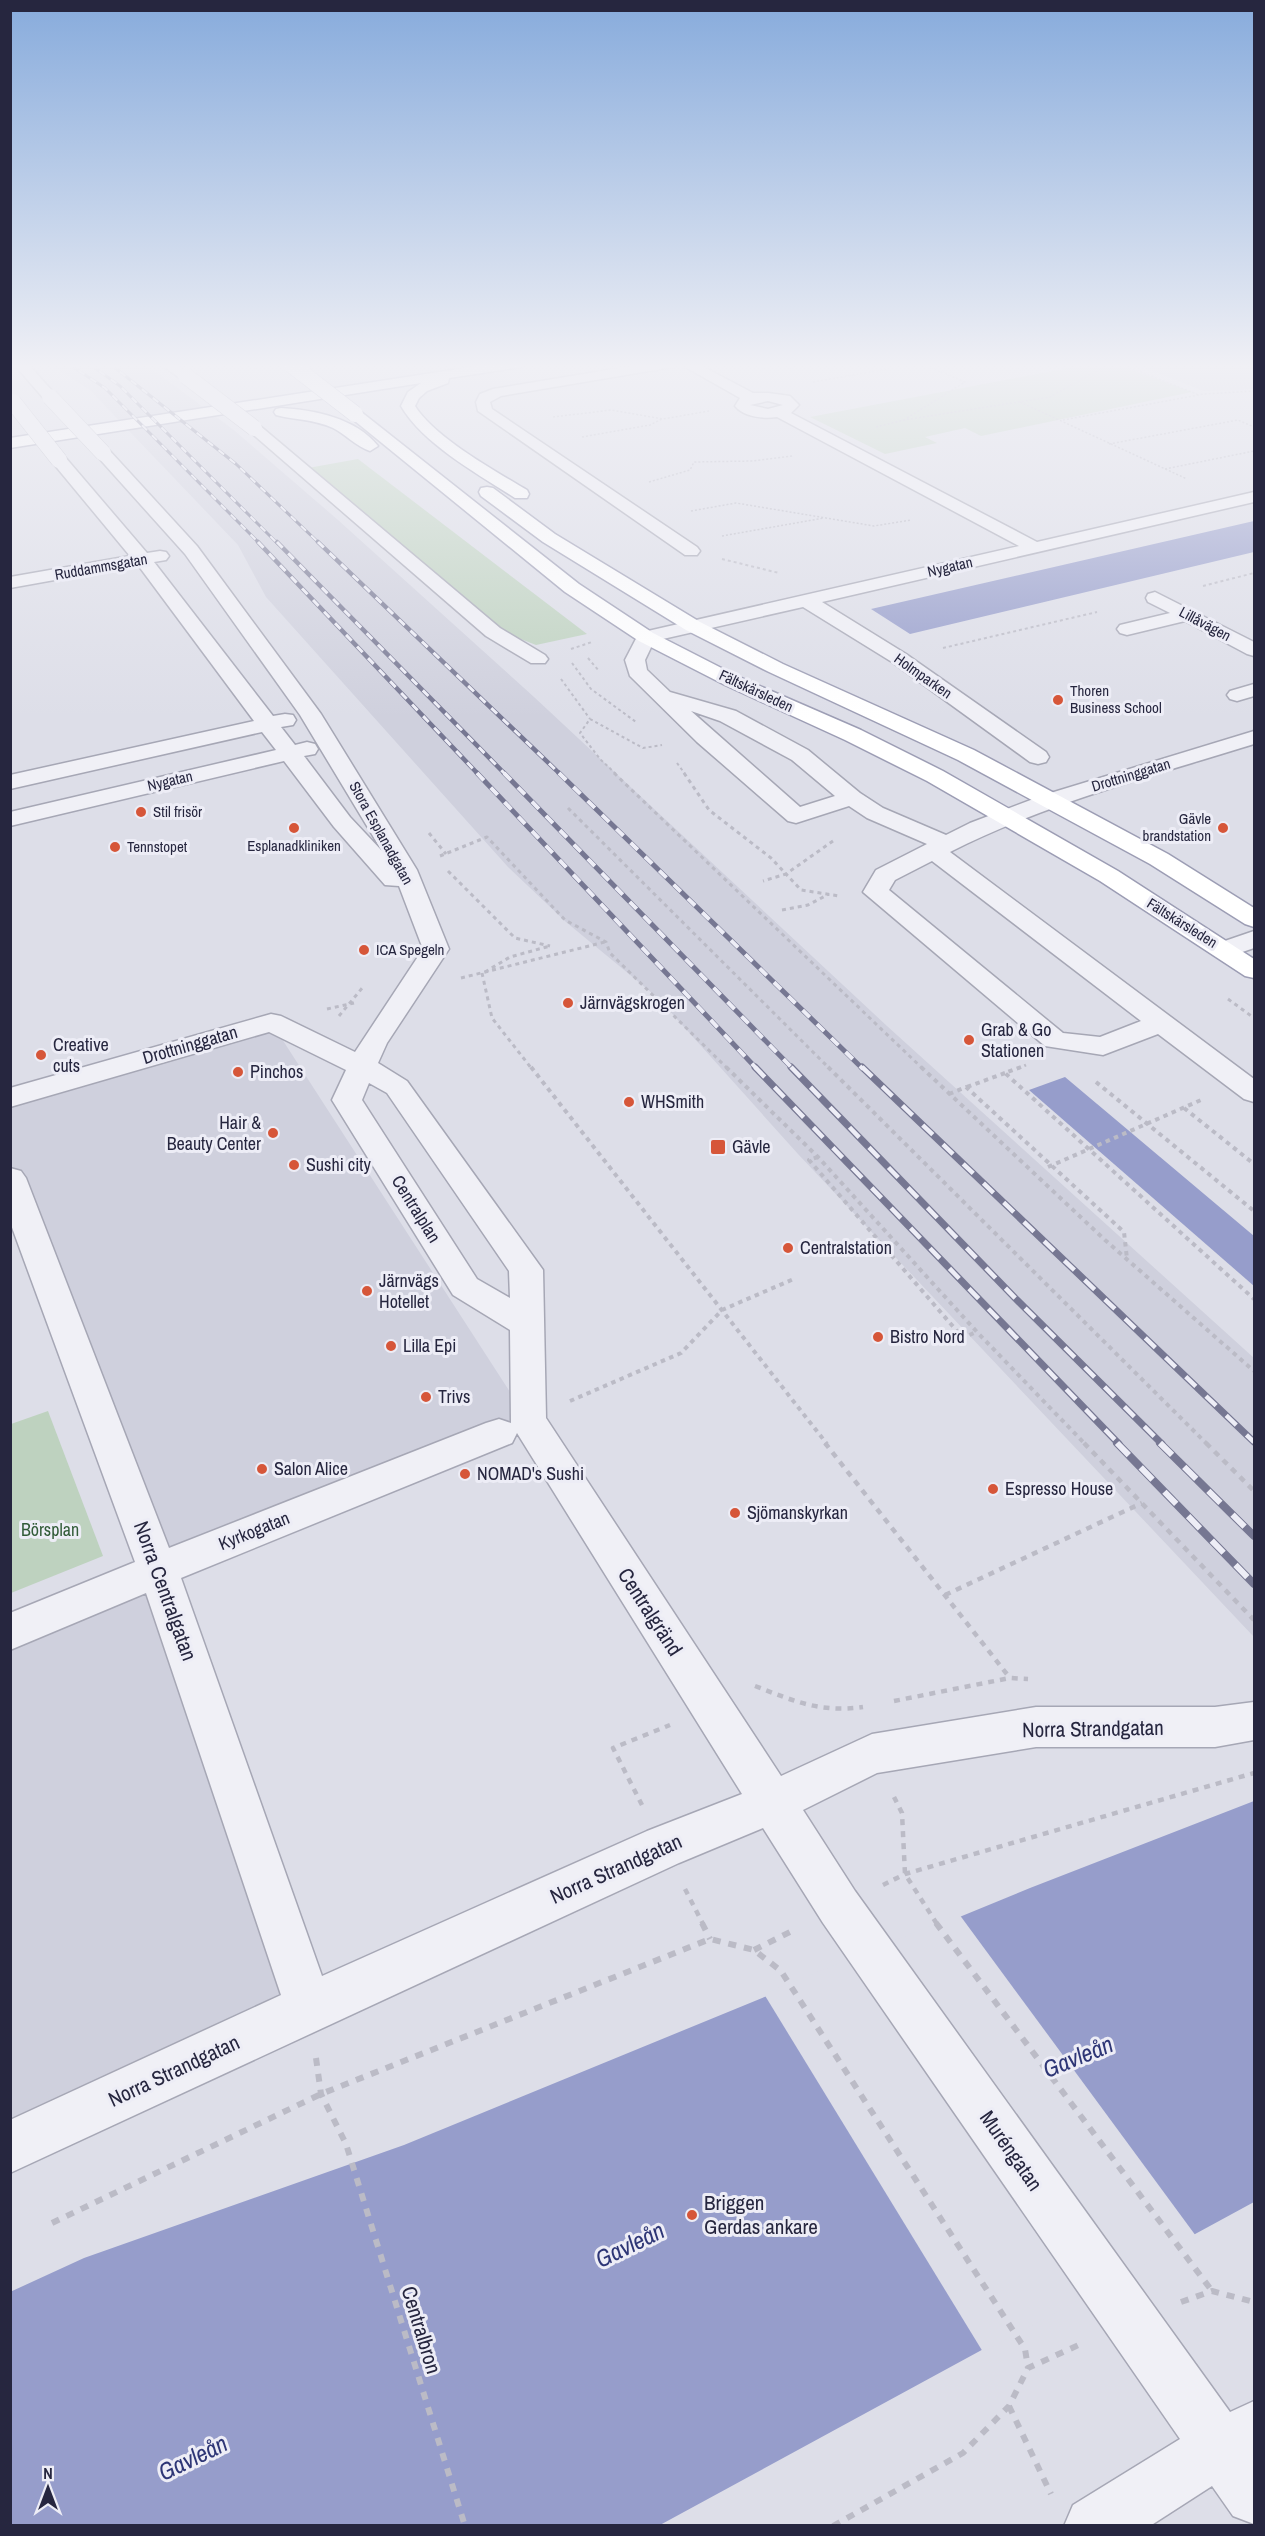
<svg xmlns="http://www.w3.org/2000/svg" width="1265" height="2536" font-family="'Archivo Narrow',sans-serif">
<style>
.built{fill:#cfd0dd}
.green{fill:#bed2bf}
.water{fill:#969dcb}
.pier{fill:#dddee8}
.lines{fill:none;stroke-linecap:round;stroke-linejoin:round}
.minor-casing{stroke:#a6a7b5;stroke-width:3}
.major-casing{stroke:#9c9db4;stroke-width:3}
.path-far5{stroke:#bbbbc6;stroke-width:1.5;stroke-dasharray:2 2;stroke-linecap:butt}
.path-far4{stroke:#bbbbc6;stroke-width:2;stroke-dasharray:3 3;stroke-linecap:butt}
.path-far3{stroke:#bbbbc6;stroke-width:3;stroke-dasharray:4 4;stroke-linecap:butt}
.path-far2{stroke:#bbbbc6;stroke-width:4;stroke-dasharray:4.5 4.5;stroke-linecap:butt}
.path-far1{stroke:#bbbbc6;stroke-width:4.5;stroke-dasharray:6 6;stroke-linecap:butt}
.path{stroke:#bbbbc6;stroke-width:6;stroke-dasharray:8 8;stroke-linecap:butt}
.minor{fill:#f0f0f6;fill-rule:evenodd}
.major{fill:#fff;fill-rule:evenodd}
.rail-far4-casing{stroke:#767792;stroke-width:3}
.rail-far3-casing{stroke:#767792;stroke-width:4.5}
.rail-far2-casing{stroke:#767792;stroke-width:5}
.rail-far1-casing{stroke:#767792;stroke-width:7}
.rail-casing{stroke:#767792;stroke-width:8}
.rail-far4{stroke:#ededf6;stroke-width:2;stroke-dasharray:7;stroke-linecap:butt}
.rail-far3{stroke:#ededf6;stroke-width:3;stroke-dasharray:8;stroke-linecap:butt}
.rail-far2{stroke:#ededf6;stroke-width:4;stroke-dasharray:10;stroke-linecap:butt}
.rail-far1{stroke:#ededf6;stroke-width:4.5;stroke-dasharray:14;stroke-linecap:butt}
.rail{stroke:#ededf6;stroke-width:6;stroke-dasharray:17;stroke-linecap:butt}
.minor-bridge-casing{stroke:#a6a7b5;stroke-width:17;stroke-linecap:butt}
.major-bridge-casing{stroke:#9c9db4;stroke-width:17;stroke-linecap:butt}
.minor-bridge{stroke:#f0f0f6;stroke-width:16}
.major-bridge{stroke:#fff;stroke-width:16}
.poi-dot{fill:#d65639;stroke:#ededf6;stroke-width:2}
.labels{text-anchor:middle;stroke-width:6;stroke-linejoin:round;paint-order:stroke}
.far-street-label{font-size:15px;fill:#26263f;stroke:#ededf6}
.far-poi-label{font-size:15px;fill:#26263f;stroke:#ededf6;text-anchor:start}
.poi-label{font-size:18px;fill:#26263f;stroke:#ededf6;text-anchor:start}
.street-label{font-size:18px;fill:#26263f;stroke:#ededf6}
.park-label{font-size:18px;fill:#325c38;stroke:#ededf6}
.near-street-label{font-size:21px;fill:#26263f;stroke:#ededf6}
.near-poi-label{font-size:21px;fill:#26263f;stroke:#ededf6;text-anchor:start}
.near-water-label{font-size:24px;font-style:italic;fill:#2e3676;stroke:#ededf6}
</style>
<rect width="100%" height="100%" fill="#dddee8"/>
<g class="built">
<polygon points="66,363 144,363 235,431 338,520 534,697 887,1026 1254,1358 1254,1637 798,1154 658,998 566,922 508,867 266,597 238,545 90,390 51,365"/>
<polygon points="1132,363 1254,363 1254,389 1204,391"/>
<polygon points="271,1022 528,1420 159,1570 309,2007 11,2147 11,1632 158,1569 11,1178 11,1098"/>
</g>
<g class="green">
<polygon points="1095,363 1113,363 1192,392 981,436 965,428 925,437 937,443 885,454 810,417"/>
<polygon points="358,459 587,634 536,645 500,631 308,468"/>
<polygon points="48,1411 103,1556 11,1593 11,1424"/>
</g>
<g class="water">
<polygon points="1254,521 1254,552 910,634 871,609"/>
<polygon points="1065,1077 1254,1236 1254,1286 1029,1090"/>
<polygon points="1254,1801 1254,2202 660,2525 11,2525 10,2292 84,2258 404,2145 1030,1888"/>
</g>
<polygon class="pier" points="959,1914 1196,2236 983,2352 764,1994"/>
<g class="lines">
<g class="minor-casing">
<g id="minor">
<polygon points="13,363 27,363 55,394 57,397 55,400 45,400"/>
<polygon points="159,363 175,363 193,376 191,379 181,379"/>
<path d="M650 363H696L753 393H768L790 396 799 405 791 413 1037 542 1254 492V502L822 602 906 654 1046 752 1049 757 1046 762 1038 764 1030 762 892 662 803 607 654 641 645 660 647 670 670 692 736 711 808 750 860 793 883 808 946 835 970 823 1044 795 1254 731V744C1152 776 1046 803 950 852L1254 1079V1102L1244 1099 1158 1034 1103 1055 1045 1046 863 892 876 870 927 844 867 818 849 806 796 823 788 821 697 742 630 676 625 660 639 633 1019 546 777 417C763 419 744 417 735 406L740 398 680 364 673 367 501 396 490 402 492 409 697 547 700 551 697 555H685L478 411 476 402 480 394 493 389ZM768 401 783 405 768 409 750 405ZM691 711 720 721 792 760 835 796 800 807ZM932 861 1141 1021 1100 1037 1063 1033 889 890 895 880Z"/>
<polygon points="254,423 259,425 500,628 545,655 548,659 545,663 531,663 486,636 249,431 246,428 249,425"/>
<path d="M103 448 109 450 197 546 321 714 417 870 449 949 387 1043 378 1063 407 1081 543 1270 546 1418 781 1776 872 1734 1036 1707H1215L1254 1702V1740L1215 1747H1036L877 1773 803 1810 855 1891 1230 2412 1254 2401V2524L1233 2516 1212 2486 1150 2526H1064L1073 2505 1180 2439 823 1923 763 1828 679 1863 10 2173V2120L281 1995 146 1593 10 1650V1613L135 1562 10 1222V1168L21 1171 26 1178 169 1548 486 1423 499 1419 511 1423 510 1330 453 1295 332 1100 346 1070 269 1032 10 1107V1088L271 1014 281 1016 355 1052 423 949 399 886 385 885 334 827 284 761 10 826V812L276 750 262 732 10 789V775L254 721 138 565 10 588V577L130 556 53 463 51 460 59 455 65 457 147 553 160 551 166 552 169 556 166 560 154 562 273 716 285 714 293 715 296 720 293 725 281 727 295 745 307 742 315 744 318 749 315 754 304 756 350 817 382 851 300 715 185 554 97 456 95 453ZM369 1083 387 1093 509 1271 510 1298 477 1279 362 1100ZM517 1433 742 1794 647 1831 322 1976 181 1578 512 1443Z"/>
<polygon points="1155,592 1254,642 1254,656 1247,654 1185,621 1127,635 1120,633 1117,629 1120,625 1170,613 1148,602 1146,598 1148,594"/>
<polygon points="1254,684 1254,696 1237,701 1230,699 1227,695 1230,691"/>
<polygon points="1254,931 1254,948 1225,958 1216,956 1212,950 1216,944"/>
</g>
</g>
<g class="major-casing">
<g id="major">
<path d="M497 363H528L521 367 449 378 448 383 427 391 419 398 415 406C434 437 495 471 527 490L529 494 527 498H515C478 474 423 444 401 406L408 392 421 383 10 448V438Z"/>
<path d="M281 408C314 410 356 418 378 446L370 451C357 447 345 434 333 428 314 419 295 420 276 415L274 412 276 409Z"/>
<polygon points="355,410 360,411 579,584 653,633 739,677 861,730 943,771 1118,871 1254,959 1254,978 1245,976 1100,881 927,781 845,740 725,685 639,641 565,592 350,417 348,414"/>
<polygon points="487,487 493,488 555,534 700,622 783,664 974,750 1168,854 1254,908 1254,927 1245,924 1150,864 958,760 769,672 686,630 543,542 481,496 479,492 481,488"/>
</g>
</g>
<g class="path-far5">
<polyline points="1118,363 1199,395"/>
<polyline points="789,368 818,363"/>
<polyline points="813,382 921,363"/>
<polyline points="1020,402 1187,479"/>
<polyline points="553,417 611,410 663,419 709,411"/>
<polyline points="907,418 965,382 920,363"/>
<polyline points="1063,420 1204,394 1254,391"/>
<polyline points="876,427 904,420 1050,397 1110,363"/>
<polyline points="582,437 650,425 662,419"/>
<polyline points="1109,444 1238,420 1254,427"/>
<polyline points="1165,469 1254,451"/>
<polyline points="649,482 690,470 694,462 752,461 793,456"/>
<polyline points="691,511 736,503 874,526 911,520"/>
<polyline points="722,536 824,518"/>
</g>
<g class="path-far4">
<polyline points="722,559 779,573"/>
<polyline points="1203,586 1254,573"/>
<polyline points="943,648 1097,612"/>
<polyline points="571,649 592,642"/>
<polyline points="588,658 599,671"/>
<polyline points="572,663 591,689 636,722"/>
<polyline points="561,679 590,719"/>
<polyline points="677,763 685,774"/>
<polyline points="616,774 600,759 580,733 590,719 643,748 662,745"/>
</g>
<g class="path-far3">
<polyline points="614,773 923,1069"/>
<polyline points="684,773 709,810 771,858 786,874 763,881"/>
<polyline points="568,808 830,1069"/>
<polyline points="429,833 446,854"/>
<polyline points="833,841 786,874 801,890 839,896"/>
<polyline points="440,856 487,837 565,920 606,942 610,953 728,1069"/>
<polyline points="448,871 515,938 550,946"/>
<polyline points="782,910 808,905 829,894"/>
<polyline points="485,972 510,957 550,946"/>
<polyline points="482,973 492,1018 532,1069"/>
<polyline points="461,978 605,942"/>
<polyline points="1228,999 1254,1018"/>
<polyline points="327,1009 354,1003"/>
<polyline points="339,1016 363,987"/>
<polyline points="1017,1069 1026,1065"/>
</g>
<g class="path-far2">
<polyline points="531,1067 827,1444"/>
<polyline points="726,1067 818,1157 977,1332 1085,1444"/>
<polyline points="828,1067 1207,1444"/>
<polyline points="921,1067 1105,1240 1254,1371"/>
<polyline points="1021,1067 1005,1073 1254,1299"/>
<polyline points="1096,1082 1254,1211"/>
<polyline points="967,1087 1005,1073"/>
<polyline points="949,1094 966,1087 1124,1232 1127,1259"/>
<polyline points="1184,1108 1254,1164"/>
<polyline points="818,1157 809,1160 963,1338 976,1332"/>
<polyline points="1048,1167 1201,1100"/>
<polyline points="570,1401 681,1353 722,1310 796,1278"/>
</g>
<g class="path-far1">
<polyline points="825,1443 1010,1678"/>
<polyline points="1084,1443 1254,1620"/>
<polyline points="1206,1443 1254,1491"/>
<polyline points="945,1595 1142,1503"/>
<path d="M755 1686C794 1701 820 1713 863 1707"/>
<polyline points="894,1701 1010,1678 1028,1679"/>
<polyline points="894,1797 902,1813 905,1874 937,1924"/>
<polyline points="642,1805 613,1748 670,1725"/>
<polyline points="883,1885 905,1874 1254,1773"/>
<polyline points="685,1889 703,1924"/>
</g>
<g class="path">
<polyline points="702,1923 710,1939"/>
<polyline points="936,1923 1212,2291"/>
<polyline points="754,1950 796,1929"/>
<polyline points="316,2058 321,2094 346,2144 465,2526"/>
<polyline points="52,2223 321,2094 710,1939 754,1950 781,1971 1025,2349 1028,2368"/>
<polyline points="1181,2302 1212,2291 1254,2302"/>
<polyline points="1009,2406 1051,2494"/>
<polyline points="833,2526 963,2453 1009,2406 1028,2368 1083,2343"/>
</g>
<use href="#minor" class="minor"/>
<use href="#major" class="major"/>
<g class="rail-far4-casing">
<g id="rail-far4">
<polyline points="67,363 105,388 260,544"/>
<polyline points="88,363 120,386 278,544"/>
<polyline points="109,363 236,464 320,544"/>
</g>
</g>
<g class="rail-far3-casing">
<g id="rail-far3">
<polyline points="258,542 478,774"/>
<polyline points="277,542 505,774"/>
<polyline points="318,542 560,774"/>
</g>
</g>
<g class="rail-far2-casing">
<g id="rail-far2">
<polyline points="477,773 757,1069"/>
<polyline points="504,773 793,1069"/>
<polyline points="559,773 863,1069"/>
</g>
</g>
<g class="rail-far1-casing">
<g id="rail-far1">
<polyline points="755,1067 1119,1444"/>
<polyline points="791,1067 1017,1300 1162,1444"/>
<polyline points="862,1067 1254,1442"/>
</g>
</g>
<g class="rail-casing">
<g id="rail">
<polyline points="1117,1443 1254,1584"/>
<polyline points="1160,1443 1254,1536"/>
</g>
</g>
<use href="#rail-far4" class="rail-far4"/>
<use href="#rail-far3" class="rail-far3"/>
<use href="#rail-far2" class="rail-far2"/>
<use href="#rail-far1" class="rail-far1"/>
<use href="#rail" class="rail"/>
<g class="minor-bridge-casing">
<g id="minor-bridge">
<polyline points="186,376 254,428"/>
<polyline points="50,397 103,453"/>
<polyline points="13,402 59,460"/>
</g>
</g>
<g class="major-bridge-casing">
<polyline id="major-bridge" points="289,363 355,414"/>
</g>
<use href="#minor-bridge" class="minor-bridge"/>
<use href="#major-bridge" class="major-bridge"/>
</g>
<linearGradient id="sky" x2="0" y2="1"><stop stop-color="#87abdc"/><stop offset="0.51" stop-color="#f0f0f5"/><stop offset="1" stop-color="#f0f0f5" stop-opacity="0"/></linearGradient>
<rect width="1265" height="718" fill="url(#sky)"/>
<g class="poi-dot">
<circle cx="1058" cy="700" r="6"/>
<circle cx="141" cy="812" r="6"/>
<circle cx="294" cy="828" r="6"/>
<circle cx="1223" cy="828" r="6"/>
<circle cx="115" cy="847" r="6"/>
<circle cx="364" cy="950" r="6"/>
<circle cx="568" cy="1003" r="6"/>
<circle cx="969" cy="1040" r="6"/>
<circle cx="41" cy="1055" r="6"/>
<circle cx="238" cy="1072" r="6"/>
<circle cx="629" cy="1102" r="6"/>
<circle cx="273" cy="1133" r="6"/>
<rect x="710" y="1139" width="16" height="16" rx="3"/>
<circle cx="294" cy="1165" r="6"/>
<circle cx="788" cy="1248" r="6"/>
<circle cx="367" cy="1291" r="6"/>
<circle cx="878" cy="1337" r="6"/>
<circle cx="391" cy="1346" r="6"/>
<circle cx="426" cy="1397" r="6"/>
<circle cx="262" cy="1469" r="6"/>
<circle cx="465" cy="1474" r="6"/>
<circle cx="993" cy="1489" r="6"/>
<circle cx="735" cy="1513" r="6"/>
<circle cx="692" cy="2215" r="6"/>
</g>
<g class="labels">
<g class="far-street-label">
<text transform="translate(101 567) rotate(-10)" y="5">Ruddammsgatan</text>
<text transform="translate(950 567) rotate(-13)" y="5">Nygatan</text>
<text transform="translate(1205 624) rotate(28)" y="5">Lillåvägen</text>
<text transform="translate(923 676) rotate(35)" y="5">Holmparken</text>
<text transform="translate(756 691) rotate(25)" y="5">Fältskärsleden</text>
<text transform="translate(1131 775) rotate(-17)" y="5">Drottninggatan</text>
<text transform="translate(170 781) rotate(-13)" y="5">Nygatan</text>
<text transform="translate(381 833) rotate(61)" y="5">Stora Esplanadgatan</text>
<text transform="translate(1182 923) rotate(32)" y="5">Fältskärsleden</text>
</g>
<g class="far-poi-label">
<text x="1070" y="696">Thoren<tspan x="1070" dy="17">Business School</tspan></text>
<text x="153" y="817">Stil frisör</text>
<text x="1211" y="824" text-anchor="end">Gävle<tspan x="1211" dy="17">brandstation</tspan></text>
<text x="294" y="851" text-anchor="middle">Esplanadkliniken</text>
<text x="127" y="852">Tennstopet</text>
<text x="376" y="955">ICA Spegeln</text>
</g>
<g class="poi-label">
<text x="580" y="1009">Järnvägskrogen</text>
<text x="981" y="1036">Grab &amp; Go<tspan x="981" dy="21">Stationen</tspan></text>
<text x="53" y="1051">Creative<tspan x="53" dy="21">cuts</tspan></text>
<text x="250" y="1078">Pinchos</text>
<text x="641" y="1108">WHSmith</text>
<text x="261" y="1129" text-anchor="end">Hair &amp;<tspan x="261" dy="21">Beauty Center</tspan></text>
<text x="732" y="1153">Gävle</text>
<text x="306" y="1171">Sushi city</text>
<text x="800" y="1254">Centralstation</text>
<text x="379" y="1287">Järnvägs<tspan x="379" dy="21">Hotellet</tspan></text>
<text x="890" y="1343">Bistro Nord</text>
<text x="403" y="1352">Lilla Epi</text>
<text x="438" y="1403">Trivs</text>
<text x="274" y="1475">Salon Alice</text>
<text x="477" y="1480">NOMAD's Sushi</text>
<text x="1005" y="1495">Espresso House</text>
<text x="747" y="1519">Sjömanskyrkan</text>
</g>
<g class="street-label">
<text transform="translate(190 1045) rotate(-16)" y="6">Drottninggatan</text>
<text transform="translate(416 1209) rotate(58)" y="6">Centralplan</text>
<text transform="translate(254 1531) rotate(-22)" y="6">Kyrkogatan</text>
</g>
<g class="park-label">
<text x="50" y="1536">Börsplan</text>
</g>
<g class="near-street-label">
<text transform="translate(165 1591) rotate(70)" y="7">Norra Centralgatan</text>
<text transform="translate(650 1612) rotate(57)" y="7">Centralgränd</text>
<text transform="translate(1093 1729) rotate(-1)" y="7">Norra Strandgatan</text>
<text transform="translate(616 1869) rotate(-24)" y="7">Norra Strandgatan</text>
<text transform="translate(174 2071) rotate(-25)" y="7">Norra Strandgatan</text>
<text transform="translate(1011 2151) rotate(55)" y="7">Muréngatan</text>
<text transform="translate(421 2330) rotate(73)" y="7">Centralbron</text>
</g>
<g class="near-poi-label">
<text x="704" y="2210">Briggen<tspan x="704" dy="24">Gerdas ankare</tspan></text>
</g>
<g class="near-water-label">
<text transform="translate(1078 2057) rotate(-22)" y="8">Gavleån</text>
<text transform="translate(630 2245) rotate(-26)" y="8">Gavleån</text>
<text transform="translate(193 2458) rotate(-26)" y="8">Gavleån</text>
</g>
</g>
<rect width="1265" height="2536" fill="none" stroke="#26263f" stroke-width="24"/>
<g transform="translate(48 2488)" stroke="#ededf6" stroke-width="4.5" paint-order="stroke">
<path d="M0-4.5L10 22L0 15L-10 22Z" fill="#26263f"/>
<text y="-9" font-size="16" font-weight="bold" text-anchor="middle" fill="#26263f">N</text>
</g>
</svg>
